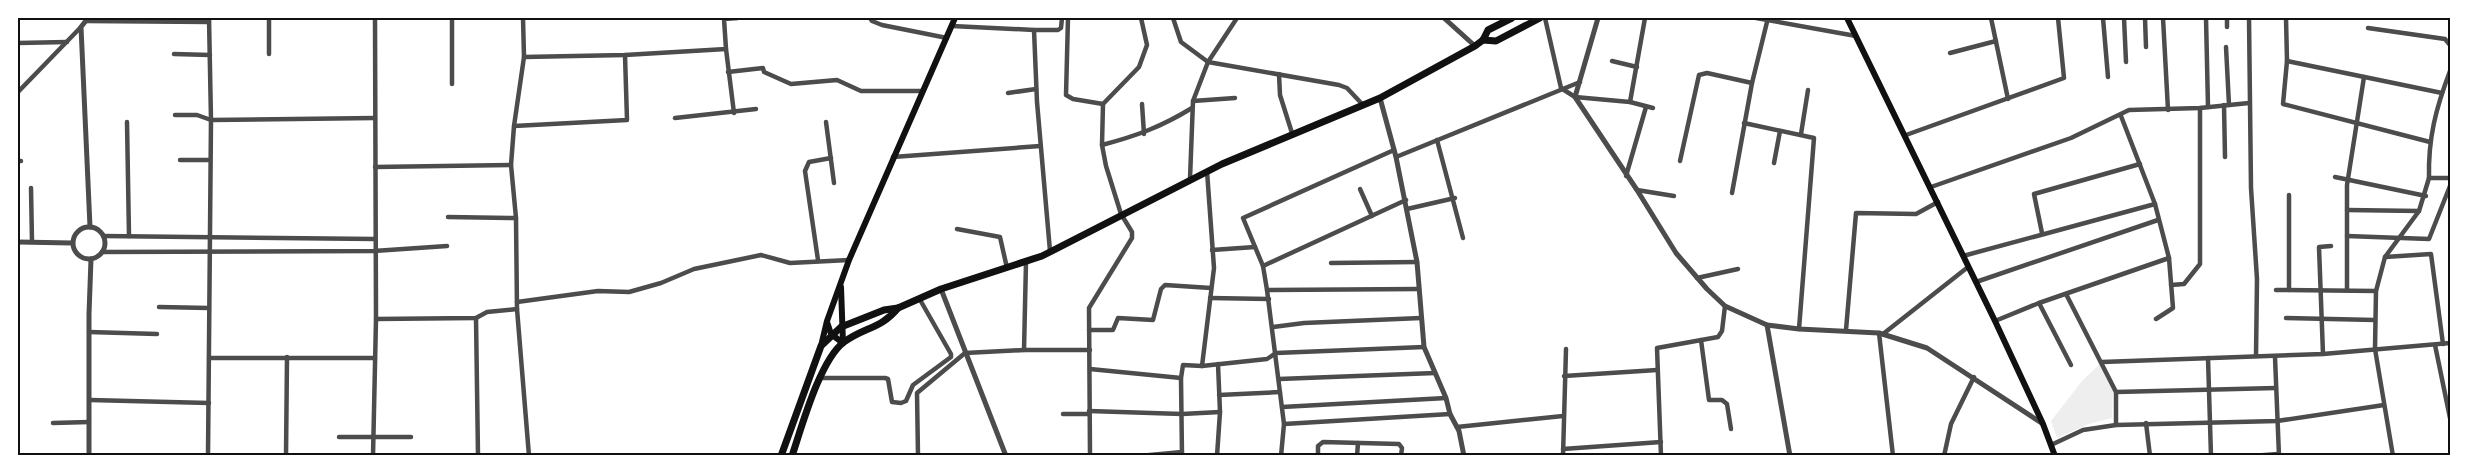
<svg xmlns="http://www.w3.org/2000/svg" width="2468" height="473" font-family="'Alegreya Sans',sans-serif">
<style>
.green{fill:#eee}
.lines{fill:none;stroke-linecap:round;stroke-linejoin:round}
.minor{stroke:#4c4c4c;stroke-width:4.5}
.tertiary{stroke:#4c4c4c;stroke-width:5}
.secondary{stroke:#111;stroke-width:6}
.primary{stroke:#111;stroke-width:7}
.neatline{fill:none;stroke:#111;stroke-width:2}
</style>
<rect width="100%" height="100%" fill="#fff"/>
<polygon class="green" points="2101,363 2113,388 2112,418 2089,424 2057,438 2051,421 2082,381"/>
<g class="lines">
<g class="minor">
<polyline points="269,18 269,54"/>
<polyline points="523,18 524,57 514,126 511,165 516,218 517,309 529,456"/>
<polyline points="870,18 872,21 882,25 947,38"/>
<polyline points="1068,18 1066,95 1073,99 1103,104"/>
<polyline points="1173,18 1181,42 1208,62 1339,85 1347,88 1363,105"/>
<polyline points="1545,18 1561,88 1575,97 1630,102 1653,108"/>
<polyline points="1756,18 1856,36"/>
<polyline points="1991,18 2008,99"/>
<polyline points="2103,18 2108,77"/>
<polyline points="2124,18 2126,62"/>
<polyline points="2145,18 2146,47"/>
<polyline points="2163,18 2168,110"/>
<polyline points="2206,18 2208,107"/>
<polyline points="2227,18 2227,27"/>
<polyline points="2249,18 2251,188 2257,279 2256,356"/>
<polyline points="2286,18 2287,61 2283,104 2430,142"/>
<polyline points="86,21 209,22"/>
<polyline points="952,26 1034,30"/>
<polyline points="2368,28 2445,39 2450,45"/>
<polyline points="18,43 67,42"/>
<polyline points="2226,47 2229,105"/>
<polyline points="726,49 734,113"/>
<polyline points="1950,53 1996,41"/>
<polyline points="174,54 210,55"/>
<polyline points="524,57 625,55 726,49 724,19 738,18"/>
<polyline points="1612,61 1637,67"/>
<polyline points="2287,61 2442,93"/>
<polyline points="728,72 763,68 764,72 791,84 837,80 861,91 922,91"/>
<polyline points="1279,74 1280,95 1292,133"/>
<polyline points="452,84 452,18"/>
<polyline points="18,92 81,27"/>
<polyline points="1008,93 1036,89"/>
<polyline points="1193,101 1235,98"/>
<polyline points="1630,102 1645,18"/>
<polyline points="1142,104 1144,134"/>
<polyline points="2224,105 2225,157"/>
<polyline points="175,115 197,115 211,120 375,118"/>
<polyline points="2121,116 2155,204 2169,258 2173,308 2156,319"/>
<polyline points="675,118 756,109"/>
<polyline points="127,122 129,236"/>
<polyline points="826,122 834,183"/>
<polyline points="1744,123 1814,138 1799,329"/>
<polyline points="514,126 627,120 625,55"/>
<polyline points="1801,134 1808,90"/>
<polyline points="1906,135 2064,78 2058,18"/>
<polyline points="1437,140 1463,238"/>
<path d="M1102 145C1136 136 1161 127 1192 108"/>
<polyline points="893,157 1040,146"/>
<polyline points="1396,157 1580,82"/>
<polyline points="180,160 210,160"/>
<polyline points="18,161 21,161"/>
<polyline points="1680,161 1699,75 1707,73 1752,83"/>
<polyline points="1774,163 1780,131"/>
<polyline points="375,167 511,165"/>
<polyline points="1626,176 1646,107"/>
<polyline points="2335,177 2426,196"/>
<path d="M2429 178C2428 138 2436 108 2450 71"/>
<polyline points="1190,179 1193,101 1208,62 1237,18"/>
<polyline points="1931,187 2071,138 2129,110 2200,108 2249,103"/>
<polyline points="31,188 32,242"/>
<polyline points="1360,189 1372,216"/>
<polyline points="1637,190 1674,196"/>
<polyline points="1732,193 1752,83 1768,18"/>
<polyline points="1407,209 1455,198"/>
<polyline points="2347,210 2419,211"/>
<polyline points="448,217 516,218"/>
<polyline points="957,229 1000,237 1007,268"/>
<polyline points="2042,233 2034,194 2140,164"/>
<polyline points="103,236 375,239"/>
<polyline points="2347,236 2429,239 2450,186"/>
<polyline points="1212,250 1255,247"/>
<polyline points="1050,251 1037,102 1034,30 1058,30 1061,28 1062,18"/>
<polyline points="102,252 374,251 447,246"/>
<polyline points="1963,256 2155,204"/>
<polyline points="2385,257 2431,254 2443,344"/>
<polyline points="818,260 805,171 809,162 831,158"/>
<polyline points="1331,263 1417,262"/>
<polyline points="1263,266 1406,200"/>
<polyline points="1697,278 1738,269"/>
<polyline points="1976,282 2158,220"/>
<polyline points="2171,285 2184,284 2200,264 2200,108"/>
<polyline points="1267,290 1419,289"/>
<polyline points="2276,290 2376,291"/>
<polyline points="2289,290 2289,195"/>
<polyline points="2347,290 2347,185 2364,77"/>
<polyline points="2066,294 2116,392 2116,425"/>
<polyline points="1210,298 1269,299"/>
<polyline points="517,302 598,291 629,292 661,283 694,269 761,255 790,263 849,260"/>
<polyline points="2039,303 2071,365"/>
<polyline points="159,307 209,308"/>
<polyline points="476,318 478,456"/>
<polyline points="2286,318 2375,320"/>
<polyline points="376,319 476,318 487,312 517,309"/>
<polyline points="1995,321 2039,303 2169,258"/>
<polyline points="1273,327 1304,323 1421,318"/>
<polyline points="1089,330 1113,330 1118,318 1153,320 1161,289 1165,285 1211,288"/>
<polyline points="1846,330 1856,213 1916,214 1938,202"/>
<polyline points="89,332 157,334"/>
<polyline points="1879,333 1893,456"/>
<polyline points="1883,334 1968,267"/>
<polyline points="1701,340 1709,400 1722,400 1727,404 1731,429"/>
<polyline points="2435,345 2450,418"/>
<polyline points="1024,350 1026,262"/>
<polyline points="2323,354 2319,247 2331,246"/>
<polyline points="2275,357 2279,456"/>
<polyline points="209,358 375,358"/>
<polyline points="2208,358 2211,456"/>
<polyline points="2102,362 2323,354 2450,343"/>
<polyline points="1202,366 1214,268 1207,171"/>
<polyline points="1090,369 1181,378"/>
<polyline points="1564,376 1657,370"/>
<polyline points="821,378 885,378 888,379 892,402 901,403 906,401 913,385 951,357 951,354 919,298"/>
<polyline points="1279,379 1435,373"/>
<polyline points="2116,392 2276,388"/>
<polyline points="1219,395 1280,392"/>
<polyline points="90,400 209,403"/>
<polyline points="1282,407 1446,398"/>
<polyline points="1089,411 1182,414 1220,412"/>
<polyline points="1063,414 1089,414"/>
<polyline points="53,423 89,422"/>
<polyline points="2146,423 2150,456"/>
<polyline points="1284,424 1450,414"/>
<polyline points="1457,427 1563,416"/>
<polyline points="339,437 411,437"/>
<polyline points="2051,445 2083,430 2116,425 2277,421 2384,405"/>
<polyline points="1563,449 1661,442"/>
<polyline points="208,456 211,120 209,18"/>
<polyline points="286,456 287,357"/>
<polyline points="373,456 376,319 375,18"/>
<polyline points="918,456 917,393 965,353 1024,350 1090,350"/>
<polyline points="1090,456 1089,308 1132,238 1132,232 1121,214 1106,166 1102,145 1103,104 1139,67 1147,45 1141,18"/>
<polyline points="1139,456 1182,452"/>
<polyline points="1182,456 1181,378 1183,365 1202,366 1267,359 1276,353 1424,347"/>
<polyline points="1217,456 1220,412 1218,364"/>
<polyline points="1281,456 1284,424 1267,290 1263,266 1243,218 1394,150"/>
<polyline points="1318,456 1318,446 1323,442 1399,444 1402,448 1401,456"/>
<polyline points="1357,456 1358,443"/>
<polyline points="1563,456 1566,349"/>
<polyline points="1661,456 1657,348 1718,337 1722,331 1725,306"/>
<polyline points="1944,456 1951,424 1974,377"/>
<polyline points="2252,456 2278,454"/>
<polyline points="2393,456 2375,349 2376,291 2385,257 2419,211 2429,178 2450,178"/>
</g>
<g class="tertiary">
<polyline points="88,18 81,27 90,227"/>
<polyline points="1444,18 1475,46"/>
<polyline points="1598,18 1575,97 1637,190 1676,253 1707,289 1725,306 1767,325 1799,329 1879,333 1927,348 2043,424"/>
<polyline points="1380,98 1396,157 1417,262 1424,347 1446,398 1450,414 1459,431 1464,456"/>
<circle cx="89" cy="243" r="16"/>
<polyline points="18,242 72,243"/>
<polyline points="941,289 1006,456"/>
<polyline points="1767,325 1790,456"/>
<polyline points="89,456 89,314 91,259"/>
</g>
<g class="secondary">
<polyline points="1847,18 1995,321 2043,424 2055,456"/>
<polyline points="841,287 843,343"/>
<polyline points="827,322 831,334 843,343"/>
<polyline points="821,346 827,321 849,260 955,18"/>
</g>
<g class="primary">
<polyline points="1483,40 1496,41 1540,18"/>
<polyline points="781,456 821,346 841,327 884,310 898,308 941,289 1042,256 1222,164 1380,98 1475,46 1483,40 1488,30 1512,18"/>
<path d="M792 456C802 426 820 360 844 342 864 327 881 329 898 308"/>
</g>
</g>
<rect width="2468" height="473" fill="none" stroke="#ffffff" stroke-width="38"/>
<rect x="19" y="19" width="2430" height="435" class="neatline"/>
</svg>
